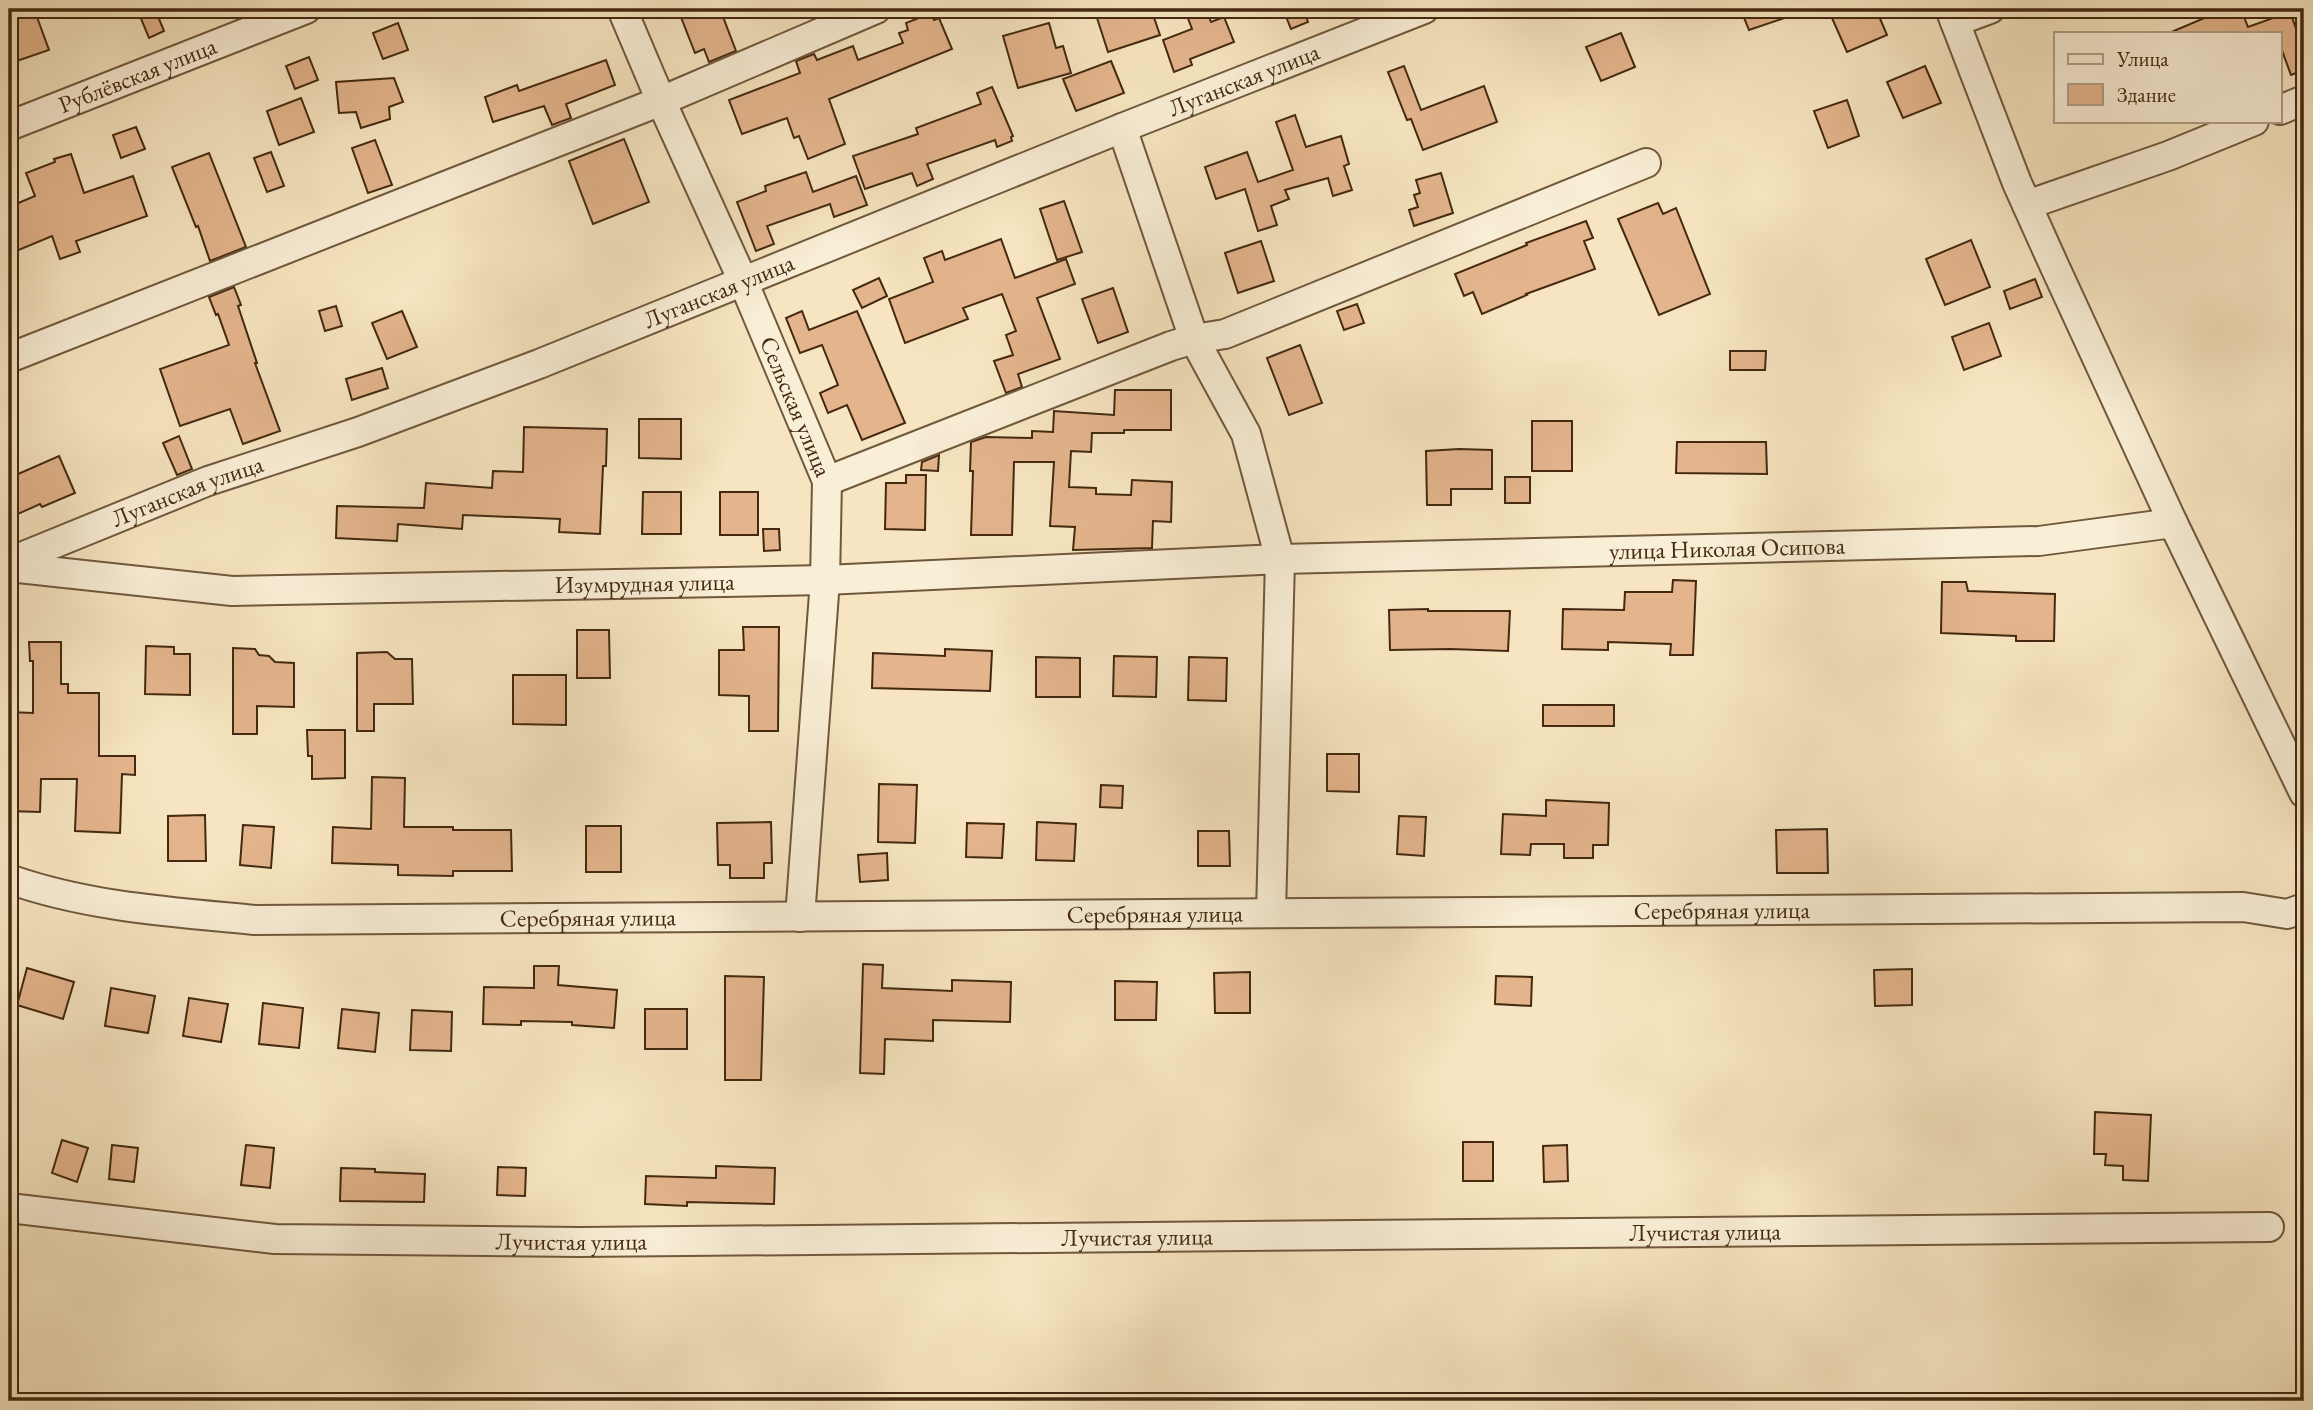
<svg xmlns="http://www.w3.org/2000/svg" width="2313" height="1410" font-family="'EB Garamond',serif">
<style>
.building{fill:#e4b58d;stroke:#442910;stroke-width:2}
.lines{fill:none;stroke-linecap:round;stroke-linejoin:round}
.minor-casing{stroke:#70583c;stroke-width:32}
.minor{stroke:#f9eed6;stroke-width:28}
.labels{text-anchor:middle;stroke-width:5;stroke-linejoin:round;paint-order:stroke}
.street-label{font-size:24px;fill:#442910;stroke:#f9eed6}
</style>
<rect width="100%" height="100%" fill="#f6e5c0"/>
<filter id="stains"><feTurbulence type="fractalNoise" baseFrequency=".00286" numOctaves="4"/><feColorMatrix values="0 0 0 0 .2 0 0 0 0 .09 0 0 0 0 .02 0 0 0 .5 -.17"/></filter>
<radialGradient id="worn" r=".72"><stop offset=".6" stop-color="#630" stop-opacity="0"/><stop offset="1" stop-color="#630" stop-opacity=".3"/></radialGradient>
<g class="building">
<polygon points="27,9 34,9 49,50 14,62 9,47 9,15"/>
<polygon points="137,9 155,9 164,31 149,38"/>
<polygon points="688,9 720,9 736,51 709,62 704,49 695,53 679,12"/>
<polygon points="1125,9 1151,9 1160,35 1108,52 1097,18"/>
<polygon points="1199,9 1206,9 1211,22 1224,17 1234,42 1190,59 1192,65 1174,72 1163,40 1192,29 1186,13"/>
<polygon points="1283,9 1303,9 1308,22 1291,29"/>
<polygon points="1760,9 1801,9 1802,12 1749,30 1743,15"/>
<polygon points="1828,9 1876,9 1887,35 1847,52"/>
<polygon points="2204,9 2241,9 2248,27 2290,12 2304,51 2304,70 2291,75 2280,45 2280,33 2169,33 2207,17"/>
<polygon points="931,13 934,20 939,18 952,49 829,99 845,144 808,159 799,136 794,138 787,118 742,134 729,100 800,73 796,61 814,54 817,60 853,46 858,60 903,43 899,33 908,30 906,23"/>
<polygon points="398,23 408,50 383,59 373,33"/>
<polygon points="1049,23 1056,48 1063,46 1071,73 1018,88 1003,36"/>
<polygon points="1621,33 1635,67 1601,81 1586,47"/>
<polygon points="309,57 318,80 295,89 286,66"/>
<polygon points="606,60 615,85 566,104 571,118 552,125 544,106 493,122 485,97 517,85 519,91"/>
<polygon points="1111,61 1124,93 1076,111 1063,79"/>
<polygon points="1404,66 1421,110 1484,86 1497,122 1423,150 1411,119 1407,120 1388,72"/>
<polygon points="1925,66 1941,103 1903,118 1887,82"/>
<polygon points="394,78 403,102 389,107 390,119 361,128 356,112 339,113 336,82"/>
<polygon points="992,87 1013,136 1011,137 1012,141 997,147 995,140 927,164 933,179 917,186 912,173 865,189 853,156 918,134 916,128 981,104 977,93"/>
<polygon points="301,98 314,132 279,145 267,111"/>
<polygon points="1847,100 1859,136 1828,148 1814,111"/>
<polygon points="1295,115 1306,147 1341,136 1349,164 1344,166 1352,190 1333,196 1328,178 1285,190 1289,199 1271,206 1277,225 1258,231 1245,189 1216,199 1205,167 1247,152 1258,182 1293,170 1276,122"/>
<polygon points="136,127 145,149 121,158 113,135"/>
<polygon points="624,139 649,202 593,224 569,161"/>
<polygon points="375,140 392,185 368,193 352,148"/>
<polygon points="271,152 284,186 267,192 254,158"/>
<polygon points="209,153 246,247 210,261 198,226 196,227 172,167"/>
<polygon points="71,154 84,193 133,176 147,216 76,241 80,252 60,259 52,236 9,254 9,207 35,196 26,173 55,162 54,159"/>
<polygon points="806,172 813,192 856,176 867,205 834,217 830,204 767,226 774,244 756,251 737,202 766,191 765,186"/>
<polygon points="1441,173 1453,213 1414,226 1409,210 1418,207 1414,195 1420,193 1416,180"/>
<polygon points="1064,201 1082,252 1057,260 1040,209"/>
<polygon points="1658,203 1663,214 1676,208 1710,294 1659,315 1618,219"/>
<polygon points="1586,221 1593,238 1584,241 1595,269 1526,294 1527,295 1482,314 1473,292 1464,296 1455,274 1527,245 1526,243"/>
<polygon points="1001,239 1015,278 1066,259 1075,284 1037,298 1060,359 1018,374 1022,387 1006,393 994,361 1013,355 1006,335 1016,331 1002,294 963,308 968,319 905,343 889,299 933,282 924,258 942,251 945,260"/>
<polygon points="1971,240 1990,287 1945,305 1926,259"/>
<polygon points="1261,241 1274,281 1238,293 1225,253"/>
<polygon points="879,278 887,296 862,308 853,290"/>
<polygon points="2035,279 2042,297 2010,309 2004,291"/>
<polygon points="234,287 241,305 238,306 257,363 255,363 280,431 243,444 230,409 180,426 160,369 229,345 218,314 216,315 209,297"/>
<polygon points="1113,288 1128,332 1098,343 1082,299"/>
<polygon points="1357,304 1364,323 1344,330 1337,311"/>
<polygon points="336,306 342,326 325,331 319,311"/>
<polygon points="402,311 417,347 387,359 372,323"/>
<polygon points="802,311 809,330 857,311 905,423 862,440 847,405 828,413 820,393 838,385 822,345 800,353 786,318"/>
<polygon points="1989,323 2001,356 1964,370 1952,337"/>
<polygon points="1300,345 1322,403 1289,415 1267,358"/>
<polygon points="1730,351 1766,351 1765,370 1730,370"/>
<polygon points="382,368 388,388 352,400 346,379"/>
<polygon points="1115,390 1171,390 1171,430 1124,430 1124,433 1092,433 1091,452 1071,451 1069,487 1096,488 1096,494 1131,495 1132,480 1172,482 1171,522 1153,521 1152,548 1073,550 1075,527 1050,526 1054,462 1014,462 1012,535 971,535 973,471 970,471 971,442 986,437 1032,438 1032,431 1053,432 1054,411 1114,415"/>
<polygon points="639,419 681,419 681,459 639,458"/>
<rect x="1532" y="421" width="40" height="50"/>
<polygon points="524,427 607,429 606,466 603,466 600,534 559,532 560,519 463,515 462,529 398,524 397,541 336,538 337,506 424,508 426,483 492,488 493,471 523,472"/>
<polygon points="179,436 192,469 177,475 163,443"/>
<polygon points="1677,442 1766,442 1767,474 1676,473"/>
<polygon points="1459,449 1492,450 1492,489 1451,489 1451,505 1427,505 1426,451"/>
<polygon points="939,455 938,471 921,470 922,462"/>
<polygon points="59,456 75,493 42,507 40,504 9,518 9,478"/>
<polygon points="906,475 926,475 925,530 885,529 886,483 906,483"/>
<rect x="1505" y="477" width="25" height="26"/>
<polygon points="643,492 681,492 681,534 642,534"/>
<rect x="720" y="492" width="38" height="43"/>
<polygon points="763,529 779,529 780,550 764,551"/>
<polygon points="1673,580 1696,581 1693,655 1670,655 1671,644 1608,642 1608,650 1562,649 1563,609 1624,610 1625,592 1672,592"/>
<polygon points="1942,582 1966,582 1968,591 2055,594 2054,641 2016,641 2016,636 1941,633"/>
<polygon points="1428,609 1428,611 1510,611 1508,651 1450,649 1390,650 1389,610"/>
<polygon points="743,627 779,627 778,731 749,731 749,696 719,695 719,650 744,650"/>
<polygon points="577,630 609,630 610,678 577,678"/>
<polygon points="29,642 61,642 61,684 68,684 68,693 99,693 99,756 135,756 135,775 122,774 120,833 75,831 77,779 41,779 40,812 9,811 9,712 33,713 33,661 30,661"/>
<polygon points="146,646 174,647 174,654 190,654 190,695 145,694"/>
<polygon points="233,648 255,649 259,655 269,656 275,662 294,663 294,707 257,706 257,734 233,734"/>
<polygon points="945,649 992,651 990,691 872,688 873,653 945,656"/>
<polygon points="387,652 395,659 412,659 413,704 374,704 374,731 357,731 357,653"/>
<polygon points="1114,656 1157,657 1156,697 1113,696"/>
<polygon points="1036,657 1080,658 1080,697 1036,697"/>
<polygon points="1189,657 1227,658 1226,701 1188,700"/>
<polygon points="513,675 566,675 566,725 513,724"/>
<rect x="1543" y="705" width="71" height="21"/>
<polygon points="307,730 345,730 345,778 312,779 312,756 308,756"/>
<polygon points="1327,754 1359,754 1359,792 1327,791"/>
<polygon points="372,777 405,778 404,827 453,827 453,830 511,830 512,871 453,871 453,876 398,875 398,865 332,863 333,827 371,829"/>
<polygon points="879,784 917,785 915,843 878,842"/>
<polygon points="1101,785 1123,786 1122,808 1100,807"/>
<polygon points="1546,800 1609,803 1608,845 1593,845 1593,858 1564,858 1564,844 1531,844 1530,855 1501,854 1503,814 1546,816"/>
<polygon points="205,815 206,861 168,861 168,816"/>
<polygon points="1399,816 1426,817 1424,856 1397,854"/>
<polygon points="771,822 772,863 764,863 764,878 730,878 730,865 718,865 717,823"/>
<polygon points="1037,822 1076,824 1074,861 1036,860"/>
<polygon points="967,823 1004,824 1002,858 966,857"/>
<polygon points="243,825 274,827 271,868 240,865"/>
<rect x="586" y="826" width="35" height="46"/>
<polygon points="1827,829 1828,873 1777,873 1776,830"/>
<polygon points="1198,831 1229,831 1230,866 1198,866"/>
<polygon points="887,853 888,880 860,882 858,855"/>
<polygon points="863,964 883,965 882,988 952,991 952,980 1011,982 1010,1022 933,1020 933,1041 885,1039 884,1074 860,1073"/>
<polygon points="534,966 559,966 558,985 617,990 614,1028 572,1025 572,1022 521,1021 521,1025 483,1024 484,987 534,988"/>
<polygon points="27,968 74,982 63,1019 17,1005"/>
<polygon points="1912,969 1912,1005 1875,1006 1874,970"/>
<polygon points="1250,972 1250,1013 1215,1013 1214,973"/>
<polygon points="725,976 764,977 761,1080 725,1080"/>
<polygon points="1496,976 1532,977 1531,1006 1495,1004"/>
<polygon points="1115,981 1157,982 1156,1020 1115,1020"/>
<polygon points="111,988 155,996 148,1033 105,1026"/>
<polygon points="189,998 228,1004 221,1042 183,1036"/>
<polygon points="263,1003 303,1008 299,1048 259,1044"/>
<polygon points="342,1009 379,1013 375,1052 338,1048"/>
<rect x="645" y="1009" width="42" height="40"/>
<polygon points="412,1010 452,1012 451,1051 410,1050"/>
<polygon points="2095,1112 2151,1115 2148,1181 2123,1180 2123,1166 2105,1165 2106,1154 2094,1154"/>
<polygon points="62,1140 88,1148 77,1182 52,1173"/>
<rect x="1463" y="1142" width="30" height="39"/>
<polygon points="112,1145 138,1148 134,1182 109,1179"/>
<polygon points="246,1145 274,1148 270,1188 241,1185"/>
<polygon points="1567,1145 1568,1181 1544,1182 1543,1146"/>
<polygon points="716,1166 775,1168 774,1204 687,1202 687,1206 645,1204 646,1176 716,1178"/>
<polygon points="498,1167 526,1168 525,1196 497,1195"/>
<polygon points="341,1168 375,1169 375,1172 425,1174 424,1202 340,1201"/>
</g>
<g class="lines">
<g class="minor-casing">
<g id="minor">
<path id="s1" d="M622 9 661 101 743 281 827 481 825 580 800 917"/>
<polyline points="1950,9 2017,183 2054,265 2173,523 2304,793"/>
<polyline points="1955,22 1990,9"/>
<polyline points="2280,110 2304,100"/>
<path id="s2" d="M9 126 306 9"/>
<polyline points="1122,128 1194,339 1246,434 1280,559 1271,913"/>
<polyline points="2027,205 2168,156 2254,121"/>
<polyline points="9,358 661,101 876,9"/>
<polyline points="827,481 1171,346 1194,339 1225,334 1646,163"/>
<path id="s3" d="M9 562 208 481 358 432 539 364 1122 128 1424 9"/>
<path id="s4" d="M9 567 232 591 825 580 1280 559 2039 541 2173 523"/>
<path id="s5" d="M9 879C88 907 172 912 255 920L2243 907 2287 914 2304 908"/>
<path id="s6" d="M9 1208 275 1239 580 1242 2269 1227"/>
</g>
</g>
<use href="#minor" class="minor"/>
</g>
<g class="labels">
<g class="street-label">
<text dy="8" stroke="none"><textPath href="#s2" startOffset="138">Рублёвская улица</textPath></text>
<text dy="8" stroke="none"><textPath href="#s3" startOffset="1326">Луганская улица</textPath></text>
<text dy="8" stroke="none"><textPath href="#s3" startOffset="760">Луганская улица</textPath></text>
<text dy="8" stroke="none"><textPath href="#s1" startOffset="434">Сельская улица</textPath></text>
<text dy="8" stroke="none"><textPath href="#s3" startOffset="192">Луганская улица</textPath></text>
<text dy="8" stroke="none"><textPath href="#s4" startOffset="1720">улица Николая Осипова</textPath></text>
<text dy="8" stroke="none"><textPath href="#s4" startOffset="637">Изумрудная улица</textPath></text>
<text dy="8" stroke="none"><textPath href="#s5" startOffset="1717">Серебряная улица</textPath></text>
<text dy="8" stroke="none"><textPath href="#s5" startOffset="1150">Серебряная улица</textPath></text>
<text dy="8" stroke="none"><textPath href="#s5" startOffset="583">Серебряная улица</textPath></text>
<text dy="8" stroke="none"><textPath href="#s6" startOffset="1698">Лучистая улица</textPath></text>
<text dy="8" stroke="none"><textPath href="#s6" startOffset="1130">Лучистая улица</textPath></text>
<text dy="8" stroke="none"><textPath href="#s6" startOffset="564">Лучистая улица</textPath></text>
</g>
</g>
<rect width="2313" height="1410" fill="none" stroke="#f6e5c0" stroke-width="35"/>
<rect x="10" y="10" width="2292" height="1389" fill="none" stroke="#442910" stroke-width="3.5"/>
<rect x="18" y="18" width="2278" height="1375" fill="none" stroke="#442910" stroke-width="2"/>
<rect x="2054" y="32" width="228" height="91" fill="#f9eed6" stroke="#b19f87" stroke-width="2"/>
<rect x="2068" y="54" width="35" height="10" fill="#f9eed6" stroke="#b19f87" stroke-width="2"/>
<text x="2117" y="66" font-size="21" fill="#442910">Улица</text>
<rect x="2068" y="84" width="35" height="21" fill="#e4b58d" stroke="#b19f87" stroke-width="2"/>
<text x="2117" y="102" font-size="21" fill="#442910">Здание</text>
<rect width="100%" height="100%" filter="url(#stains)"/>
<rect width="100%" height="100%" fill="url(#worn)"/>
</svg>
